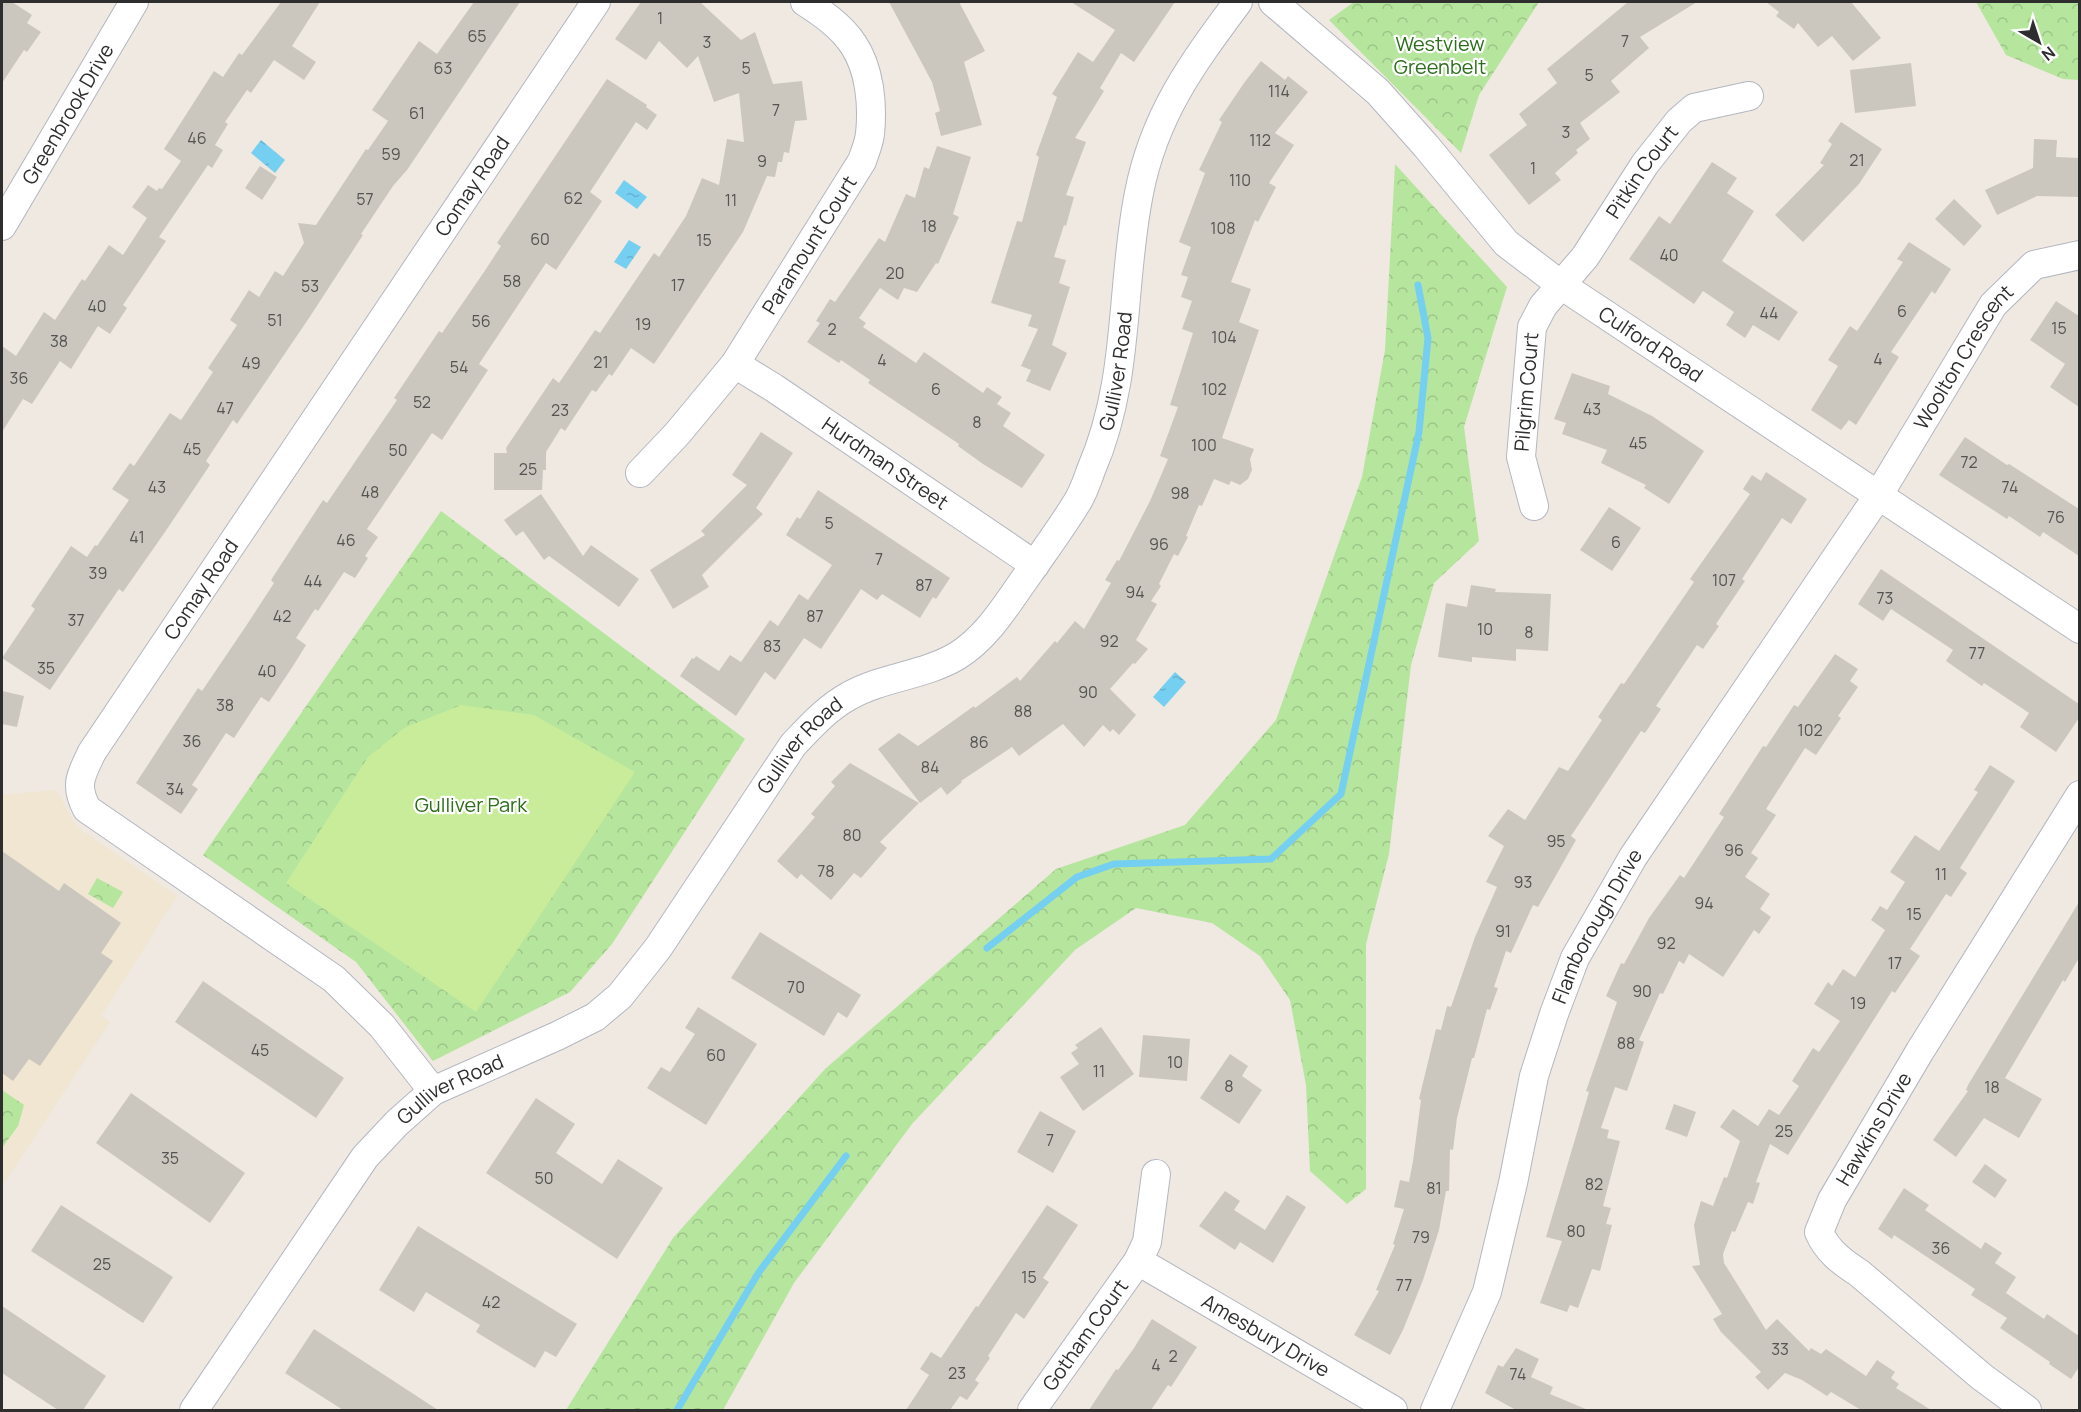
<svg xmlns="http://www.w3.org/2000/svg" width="2081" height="1412" font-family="Manrope,sans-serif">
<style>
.education{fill:#f0e6d1}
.forest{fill:url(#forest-crowns)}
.pitch{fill:#c9ec9a}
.water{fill:url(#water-ripples)}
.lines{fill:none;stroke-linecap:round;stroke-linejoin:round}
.stream{stroke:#75cff0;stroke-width:7}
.building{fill:#cbc7bf}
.minor-casing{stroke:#b4b7c1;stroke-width:30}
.minor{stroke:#fff;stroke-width:28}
.labels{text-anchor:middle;stroke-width:4.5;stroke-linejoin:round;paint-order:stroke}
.number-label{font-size:16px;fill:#555452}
.park-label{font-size:20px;fill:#2c6e1b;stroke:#fff}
.street-label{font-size:20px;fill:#2e2e2e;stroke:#fff}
</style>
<defs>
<pattern id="forest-crowns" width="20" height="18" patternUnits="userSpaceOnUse" patternTransform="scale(1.5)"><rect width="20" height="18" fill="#b6e59e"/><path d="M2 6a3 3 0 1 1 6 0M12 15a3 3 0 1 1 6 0" fill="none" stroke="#9dc588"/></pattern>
<pattern id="water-ripples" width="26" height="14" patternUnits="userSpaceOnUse" patternTransform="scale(1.5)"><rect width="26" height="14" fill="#75cff0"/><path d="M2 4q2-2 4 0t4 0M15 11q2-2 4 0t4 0" fill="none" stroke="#66b2ce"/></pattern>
</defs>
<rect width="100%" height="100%" fill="#efe9e1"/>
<polygon class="education" points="56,790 77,827 177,896 101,1016 110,1022 2,1186 2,795"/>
<g class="forest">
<polygon points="1354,2 1539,2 1479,95 1461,153 1329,20"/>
<polygon points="1976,2 2079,2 2079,80 2063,79 2006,55"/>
<polygon points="1395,164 1507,287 1464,427 1479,541 1434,583 1411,665 1389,854 1366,944 1366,1189 1347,1204 1310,1171 1306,1085 1290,1000 1260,956 1212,923 1136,908 1075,950 912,1124 794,1283 723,1410 566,1410 673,1238 825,1069 1056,869 1185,825 1276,720 1362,477 1385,350"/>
<polygon points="441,511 745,739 612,944 570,992 433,1061 356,962 203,855"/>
<polygon points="97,878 123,892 113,908 88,894"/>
<polygon points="2,1090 24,1105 18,1126 2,1148"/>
</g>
<polygon class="pitch" points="461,705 534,715 635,772 476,1012 286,883 368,757 404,728"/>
<g class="water">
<polygon points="261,140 285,160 275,173 251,153"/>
<polygon points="624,180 647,197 637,209 615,193"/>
<polygon points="629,240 641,247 626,269 614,262"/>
<polygon points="1175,672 1186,682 1164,707 1153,697"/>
</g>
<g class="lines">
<g class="stream">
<polyline points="987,948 1077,877 1114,864 1271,859 1341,794 1419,432 1428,338 1418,285"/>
<polyline points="677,1410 759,1272 846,1156"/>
</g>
</g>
<g class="building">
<polygon points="2,2 12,2 32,15 27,23 41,32 27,52 24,50 2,83"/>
<polygon points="281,2 320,2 292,46 316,62 304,80 274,60 251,93 247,90 225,122 228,124 215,145 223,150 212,168 208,165 159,237 166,241 123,305 127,308 110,334 98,326 71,369 60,361 32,404 23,399 2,432 2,346 16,356 44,312 55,320 82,279 85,281 109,245 123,255 147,218 132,207 148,185 157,191 159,188 162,189 181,161 164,149 214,71 223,77 239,53 242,55"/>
<polygon points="474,2 520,2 407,170 393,186 361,234 363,235 309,318 237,424 233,420 206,461 210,465 165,532 123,592 119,589 50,690 2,658 35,609 31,606 71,546 87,557 95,545 97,546 129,500 112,489 130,463 134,466 170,413 181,420 213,372 208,368 237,325 230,320 249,290 259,297 275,271 283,276 304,243 298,223 316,225 366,149 368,150 388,121 372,110 419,41 437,54"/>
<polygon points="641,2 700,2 741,40 755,32 773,84 802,81 807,120 795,121 789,153 784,152 782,162 778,162 775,177 767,176 743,232 654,364 631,348 612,376 609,374 596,392 592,390 565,431 561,428 546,452 546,470 543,470 542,490 494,490 494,453 507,453 506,448 553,378 559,383 595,330 600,333 654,253 659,257 686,216 702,178 719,185 727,139 744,142 739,93 714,102 698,56 687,68 659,41 646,60 615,39"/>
<polygon points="889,2 959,2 985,51 964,62 982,125 941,136 935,113 940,111 932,82"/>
<polygon points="1071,2 1175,2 1134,62 1121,53 1100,88 1104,91 1075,138 1086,142 1066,195 1074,197 1066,226 1064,225 1054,257 1066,260 1059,283 1070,287 1052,345 1067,353 1050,391 1026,381 1031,370 1021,366 1038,329 1028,326 1032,315 991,303 1017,221 1022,222 1039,157 1036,155 1057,97 1052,94 1078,52 1093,62 1115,30"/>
<polygon points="1628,2 1697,2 1640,37 1649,48 1611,81 1620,92 1580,123 1590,139 1576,150 1578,153 1555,173 1561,180 1529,205 1489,155 1527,125 1519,114 1557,83 1547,69"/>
<polygon points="1766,2 1851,2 1881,38 1853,61 1832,36 1818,47 1798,23 1794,29 1776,16 1779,12"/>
<polygon points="1261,61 1285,80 1288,76 1308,92 1275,133 1294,145 1269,183 1276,187 1258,222 1255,220 1231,282 1251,289 1239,322 1259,330 1222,438 1254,449 1250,459 1252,470 1248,479 1240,485 1231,481 1229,485 1214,479 1202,506 1199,505 1186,536 1188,537 1178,556 1174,554 1159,584 1161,586 1151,601 1157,604 1136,640 1148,649 1135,664 1133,663 1110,689 1136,715 1119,735 1113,729 1110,732 1103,725 1084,747 1063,724 1019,756 1012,747 961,781 962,782 947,795 941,787 920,803 878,749 899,733 918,746 974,706 975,708 1017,677 1020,681 1055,641 1057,643 1075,621 1084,629 1111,583 1105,580 1117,560 1119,561 1150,501 1168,459 1160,456 1178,407 1170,405 1193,333 1182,329 1192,301 1181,297 1188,277 1181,275 1191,247 1179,242 1205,173 1199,170 1222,122 1219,120 1244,83"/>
<polygon points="1911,63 1916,106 1855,113 1850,70"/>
<polygon points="607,79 647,105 646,107 657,115 647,130 636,122 590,192 602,201 556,270 546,263 479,364 488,370 455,420 442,440 432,433 367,529 378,537 365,556 368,558 355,578 344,572 318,611 315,609 296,638 306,645 293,666 269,702 261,697 234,738 226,733 192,785 198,789 181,814 136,783 198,688 202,691 246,626 274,583 271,580 323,500 327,503 397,400 394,398 439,331 442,333 484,272 501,246 497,243"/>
<polygon points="1841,122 1882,149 1859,184 1803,242 1775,215 1824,165 1820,163 1832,144 1828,141"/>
<polygon points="2034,139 2057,140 2056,157 2079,158 2079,197 2037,196 1997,215 1985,190 2033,168"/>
<polygon points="937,146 971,157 953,214 959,217 938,264 936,263 917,292 904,288 898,300 880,288 859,318 866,323 863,327 916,363 924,352 983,393 987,387 1002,397 997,404 1011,413 1003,426 1045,455 1022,488 983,464 958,446 959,444 868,383 870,380 841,360 839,363 807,342 820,323 816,321 830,299 835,302 879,238 885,242 906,194 915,198 924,167 929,169"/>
<polygon points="1712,162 1737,178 1727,193 1754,211 1722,261 1798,312 1779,341 1753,325 1745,338 1726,325 1734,312 1703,291 1694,304 1629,259 1659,216 1670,224"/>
<polygon points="260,166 277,177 262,200 245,188"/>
<polygon points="1954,199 1982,226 1964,246 1935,219"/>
<polygon points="1909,242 1951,269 1935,294 1932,291 1891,352 1899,357 1856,425 1849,420 1841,430 1811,410 1838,366 1828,360 1850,326 1857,331 1903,262 1897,259"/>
<polygon points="2056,301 2079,316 2079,407 2050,387 2065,364 2030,340"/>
<polygon points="1572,373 1610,386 1608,394 1652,416 1704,451 1669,504 1644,488 1646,485 1601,463 1607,450 1562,434 1566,423 1554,419"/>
<polygon points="761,432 793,453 756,508 763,514 702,575 709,587 673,609 650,570 705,535 701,531 747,485 732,475"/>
<polygon points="1965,437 2007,465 2009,464 2079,509 2079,556 2043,532 2040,537 2009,516 2007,519 1939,475"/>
<polygon points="1766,472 1807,499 1791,524 1782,518 1742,579 1745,581 1716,624 1719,626 1703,649 1697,645 1656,706 1661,709 1645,733 1641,731 1571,836 1576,840 1538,907 1533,905 1511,953 1506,951 1494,987 1498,988 1490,1010 1487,1009 1474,1058 1472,1058 1457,1118 1453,1150 1450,1149 1449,1191 1446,1191 1439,1230 1423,1280 1403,1330 1390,1355 1354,1335 1379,1291 1376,1290 1395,1245 1393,1244 1404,1209 1394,1207 1400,1180 1409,1182 1413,1161 1421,1100 1419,1099 1436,1029 1441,1030 1447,1006 1451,1007 1475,937 1497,887 1486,882 1504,846 1488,836 1508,809 1525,820 1559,767 1568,771 1602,720 1598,717 1621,683 1624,684 1694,582 1690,579 1750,494 1743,489 1752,475 1761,481"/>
<polygon points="818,490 950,578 936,599 933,597 920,618 882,594 877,600 861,589 821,649 804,638 775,680 765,672 736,716 680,676 692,658 694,659 696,656 719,671 730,655 741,662 770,620 778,626 799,594 808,600 832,565 786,535 797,517 800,519"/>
<polygon points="541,494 583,556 591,545 639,579 619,607 549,556 544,560 523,531 516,536 504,520"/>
<polygon points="1609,507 1641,528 1612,571 1580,550"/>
<polygon points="1881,569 2079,704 2079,718 2056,752 2020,727 2029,713 1984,683 1982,686 1946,661 1953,650 1891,609 1883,621 1858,604"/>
<polygon points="1471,585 1496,589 1495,592 1551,594 1548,651 1516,649 1516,661 1472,657 1472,662 1438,657 1446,603 1467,607"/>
<polygon points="1835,654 1858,669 1850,681 1858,687 1838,716 1841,718 1816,755 1805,748 1766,809 1776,815 1751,853 1758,858 1745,877 1770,894 1760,909 1771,917 1759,934 1754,930 1723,977 1689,954 1684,964 1679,961 1663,994 1660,993 1639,1040 1644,1042 1627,1091 1615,1087 1601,1128 1609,1130 1607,1138 1620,1141 1603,1206 1611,1208 1606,1224 1612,1225 1600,1271 1592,1269 1578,1308 1570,1305 1567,1312 1540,1303 1562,1241 1546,1237 1589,1092 1586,1091 1617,1002 1606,996 1621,963 1624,964 1649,918 1680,875 1684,878 1724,817 1719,814 1763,746 1766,747 1794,705 1798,707"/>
<polygon points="2,691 24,696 17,727 2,724"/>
<polygon points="850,763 919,803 880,842 887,848 861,878 854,873 831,900 801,874 797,879 777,861 815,817 811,814 835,786 831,782"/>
<polygon points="1990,765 2015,781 1960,868 1967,873 1951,897 1946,894 1910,949 1920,956 1895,993 1892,991 1788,1155 1770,1144 1756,1182 1760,1183 1753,1204 1748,1202 1735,1232 1732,1231 1723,1254 1724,1263 1766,1330 1777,1319 1809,1351 1811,1348 1821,1354 1826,1349 1866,1376 1877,1360 1895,1372 1891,1378 1899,1384 1896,1388 1931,1410 1861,1410 1831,1392 1827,1396 1802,1380 1785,1373 1768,1390 1755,1377 1761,1372 1721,1332 1713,1319 1722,1314 1692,1266 1700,1265 1694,1225 1701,1201 1713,1206 1724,1177 1727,1178 1740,1141 1720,1127 1733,1109 1758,1126 1769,1109 1779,1115 1799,1086 1792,1081 1813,1048 1819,1052 1840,1021 1814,1004 1828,982 1832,986 1843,969 1855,977 1885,930 1871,920 1880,906 1887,910 1905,882 1890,872 1915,835 1939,851 1978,792 1974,790"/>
<polygon points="2,851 59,891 64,883 121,923 101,953 113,961 40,1066 29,1059 13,1081 2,1073"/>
<polygon points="2079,902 2079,958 2065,982 2063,980 2005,1078 2042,1099 2019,1138 1984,1118 1956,1157 1933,1140 1968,1091 1966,1090 1968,1085"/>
<polygon points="760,932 861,995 847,1018 838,1012 824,1036 731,978"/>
<polygon points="203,981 344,1078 316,1118 175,1022"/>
<polygon points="698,1007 757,1044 706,1125 647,1088 661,1067 670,1072 695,1034 685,1028"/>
<polygon points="1101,1027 1134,1074 1083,1111 1060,1077 1079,1064 1071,1053 1078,1048 1075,1045"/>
<polygon points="1143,1035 1190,1039 1187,1081 1139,1077"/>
<polygon points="1230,1054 1248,1066 1242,1076 1262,1090 1239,1124 1200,1098"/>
<polygon points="131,1093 245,1173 210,1223 96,1143"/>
<polygon points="536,1098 575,1124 556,1153 602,1184 618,1159 663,1188 617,1259 486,1173"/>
<polygon points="1674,1104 1696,1112 1687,1137 1665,1129"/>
<polygon points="1040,1111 1076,1131 1053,1173 1017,1152"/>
<polygon points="1985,1164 2007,1180 1995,1198 1972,1182"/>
<polygon points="1904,1188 1929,1205 1925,1210 1981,1249 1985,1242 2002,1253 1995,1263 2016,1277 2006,1293 2044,1319 2047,1314 2079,1336 2079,1367 2071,1379 2049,1364 2050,1362 2000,1328 2007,1318 1971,1295 1975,1289 1894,1235 1892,1239 1878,1229"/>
<polygon points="1225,1191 1240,1201 1234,1210 1265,1230 1287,1195 1306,1207 1273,1263 1240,1242 1235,1250 1199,1226"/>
<polygon points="61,1205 173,1277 143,1323 31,1251"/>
<polygon points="1047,1205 1078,1225 1043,1278 1049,1282 1024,1319 1016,1313 988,1356 990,1358 975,1380 979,1383 967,1400 960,1396 950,1410 906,1410 929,1375 920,1369 931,1352 941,1358 976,1306 978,1307"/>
<polygon points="418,1226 577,1324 556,1357 545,1351 535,1368 476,1332 480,1325 426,1292 414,1312 379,1290"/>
<polygon points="2,1306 106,1376 83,1410 58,1410 2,1373"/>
<polygon points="1152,1319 1197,1347 1171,1387 1168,1385 1151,1410 1089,1410 1116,1369 1118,1370 1134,1348"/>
<polygon points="314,1329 438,1410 343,1410 285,1373"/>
<polygon points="1516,1348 1539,1359 1531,1377 1553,1387 1550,1394 1588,1410 1516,1410 1485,1393 1498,1365 1503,1367"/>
</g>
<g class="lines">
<g class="minor-casing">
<g id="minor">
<path id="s1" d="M1273 2 1378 92 1426 146 1506 243 1561 285 2080 629"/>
<path id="s2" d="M2 226 134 2"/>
<path id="s3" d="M735 364 774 388 1035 565"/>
<path id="s4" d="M640 473 677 434 735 364 862 161C865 152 869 143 870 134 873 105 870 69 853 44 841 26 822 13 805 2"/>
<path id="s5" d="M1534 506 1521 457 1532 327 1543 306 1585 257 1645 164 1679 121 1694 108 1749 96"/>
<path id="s6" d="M433 1091 382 1026 334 979 87 809C74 785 81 775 92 752L596 2"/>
<path id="s7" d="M1138 1261 1393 1410"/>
<path id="s8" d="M194 1410 365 1157 397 1123 433 1091 557 1036 595 1017 620 996 658 948 793 745C810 727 827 708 849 696 882 677 923 676 957 656 989 636 1008 602 1029 573 1045 550 1062 527 1076 504 1083 494 1087 481 1091 470 1131 378 1120 287 1139 193 1154 115 1192 64 1238 2"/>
<path id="s9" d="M1032 1410 1138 1261 1147 1242 1156 1174"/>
<path id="s10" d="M1435 1410 1487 1292 1513 1183 1534 1076 1554 1014 1575 958 1633 857 1878 496 1993 305 2034 265 2080 255"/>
<path id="s11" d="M2027 1410 1982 1377 1859 1273C1842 1262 1827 1251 1819 1232L1832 1200 1920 1051 2080 795"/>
</g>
</g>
<use href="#minor" class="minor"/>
</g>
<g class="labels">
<g class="number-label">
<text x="660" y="24">1</text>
<text x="477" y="42">65</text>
<text x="1625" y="47">7</text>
<text x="707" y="48">3</text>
<text x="443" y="74">63</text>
<text x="746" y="74">5</text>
<text x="1589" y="81">5</text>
<text x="1279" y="97">114</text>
<text x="776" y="116">7</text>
<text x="417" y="119">61</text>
<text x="1566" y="138">3</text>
<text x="197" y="144">46</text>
<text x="1260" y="146">112</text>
<text x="391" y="160">59</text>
<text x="1857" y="166">21</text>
<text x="762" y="167">9</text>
<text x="1533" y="174">1</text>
<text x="1240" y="186">110</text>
<text x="573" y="204">62</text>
<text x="365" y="205">57</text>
<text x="731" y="206">11</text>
<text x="929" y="232">18</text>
<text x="1223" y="234">108</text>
<text x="540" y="245">60</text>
<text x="704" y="246">15</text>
<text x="1669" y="261">40</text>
<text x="895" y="279">20</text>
<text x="512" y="287">58</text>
<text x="678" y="291">17</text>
<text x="310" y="292">53</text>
<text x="97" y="312">40</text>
<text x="1902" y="317">6</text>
<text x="1769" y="319">44</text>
<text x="275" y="326">51</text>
<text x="481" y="327">56</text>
<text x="643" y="330">19</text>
<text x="2059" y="334">15</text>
<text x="832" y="335">2</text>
<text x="1224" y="343">104</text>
<text x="59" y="347">38</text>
<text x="1878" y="365">4</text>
<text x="882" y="366">4</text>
<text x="601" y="368">21</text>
<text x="251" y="369">49</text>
<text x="459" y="373">54</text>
<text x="19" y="384">36</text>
<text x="936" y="395">6</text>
<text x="1214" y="395">102</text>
<text x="422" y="408">52</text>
<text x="225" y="414">47</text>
<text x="1592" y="415">43</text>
<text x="560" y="416">23</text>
<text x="977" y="428">8</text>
<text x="1638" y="449">45</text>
<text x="1204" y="451">100</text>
<text x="192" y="455">45</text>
<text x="398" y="456">50</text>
<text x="1969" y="468">72</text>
<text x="528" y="475">25</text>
<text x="157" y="493">43</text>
<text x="2010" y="493">74</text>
<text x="370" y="498">48</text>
<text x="1180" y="499">98</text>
<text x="2056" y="523">76</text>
<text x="829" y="529">5</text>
<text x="137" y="543">41</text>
<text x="346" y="546">46</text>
<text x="1616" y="548">6</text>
<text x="1159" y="550">96</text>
<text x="879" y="565">7</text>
<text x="98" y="579">39</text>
<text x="1724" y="586">107</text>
<text x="313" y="587">44</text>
<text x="924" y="591">87</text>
<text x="1135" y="598">94</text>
<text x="1885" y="604">73</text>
<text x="282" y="622">42</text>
<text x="815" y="622">87</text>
<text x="76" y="626">37</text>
<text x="1485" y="635">10</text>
<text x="1529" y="638">8</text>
<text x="1109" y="647">92</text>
<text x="772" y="652">83</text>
<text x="1977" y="659">77</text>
<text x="46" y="674">35</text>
<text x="267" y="677">40</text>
<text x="1088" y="698">90</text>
<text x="225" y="711">38</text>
<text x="1023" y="717">88</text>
<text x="1810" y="736">102</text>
<text x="192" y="747">36</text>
<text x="979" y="748">86</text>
<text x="930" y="773">84</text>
<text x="175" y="795">34</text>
<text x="852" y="841">80</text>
<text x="1556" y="847">95</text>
<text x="1734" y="856">96</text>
<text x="826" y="877">78</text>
<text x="1941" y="880">11</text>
<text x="1523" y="888">93</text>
<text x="1704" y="909">94</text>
<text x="1914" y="920">15</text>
<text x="1503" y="937">91</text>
<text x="1666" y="949">92</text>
<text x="1895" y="969">17</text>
<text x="796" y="993">70</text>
<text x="1642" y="997">90</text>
<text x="1858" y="1009">19</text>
<text x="1626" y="1049">88</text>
<text x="260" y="1056">45</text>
<text x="716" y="1061">60</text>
<text x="1175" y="1068">10</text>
<text x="1099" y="1077">11</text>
<text x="1229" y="1092">8</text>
<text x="1992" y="1093">18</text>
<text x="1784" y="1137">25</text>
<text x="1050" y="1146">7</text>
<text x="170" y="1164">35</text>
<text x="544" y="1184">50</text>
<text x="1594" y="1190">82</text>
<text x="1434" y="1194">81</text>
<text x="1576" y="1237">80</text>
<text x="1421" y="1243">79</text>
<text x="1941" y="1254">36</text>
<text x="102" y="1270">25</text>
<text x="1029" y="1283">15</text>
<text x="1404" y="1291">77</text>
<text x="491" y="1308">42</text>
<text x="1780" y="1355">33</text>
<text x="1173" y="1362">2</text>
<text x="1156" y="1371">4</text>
<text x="957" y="1379">23</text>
<text x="1518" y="1380">74</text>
</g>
<g class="park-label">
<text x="1440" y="51">Westview<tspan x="1440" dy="23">Greenbelt</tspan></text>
<text x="471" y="812">Gulliver Park</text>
</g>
<g class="street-label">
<text dy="7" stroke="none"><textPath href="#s2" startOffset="130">Greenbrook Drive</textPath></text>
<text dy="7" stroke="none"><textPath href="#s5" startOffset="372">Pitkin Court</textPath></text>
<text dy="7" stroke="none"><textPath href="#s6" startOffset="1192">Comay Road</textPath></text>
<text dy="7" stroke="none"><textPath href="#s4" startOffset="285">Paramount Court</textPath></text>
<text dy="7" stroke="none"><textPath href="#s1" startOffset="513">Culford Road</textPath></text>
<text dy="7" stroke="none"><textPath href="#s10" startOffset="1191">Woolton Crescent</textPath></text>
<text dy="7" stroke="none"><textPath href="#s8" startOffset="1440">Gulliver Road</textPath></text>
<text dy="7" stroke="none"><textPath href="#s5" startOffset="116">Pilgrim Court</textPath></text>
<text dy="7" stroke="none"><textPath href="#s3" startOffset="180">Hurdman Street</textPath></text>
<text dy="7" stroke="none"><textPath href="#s6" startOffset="706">Comay Road</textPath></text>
<text dy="7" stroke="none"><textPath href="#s8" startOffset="920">Gulliver Road</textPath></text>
<text dy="7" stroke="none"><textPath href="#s10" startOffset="513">Flamborough Drive</textPath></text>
<text dy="7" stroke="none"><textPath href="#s8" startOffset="416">Gulliver Road</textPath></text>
<text dy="7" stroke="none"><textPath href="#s11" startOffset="392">Hawkins Drive</textPath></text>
<text dy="7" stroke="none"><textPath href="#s9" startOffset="92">Gotham Court</textPath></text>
<text dy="7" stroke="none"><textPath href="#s7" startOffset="148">Amesbury Drive</textPath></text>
</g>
</g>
<rect width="2081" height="1412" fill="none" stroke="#2e2e2e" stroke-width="6"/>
<g transform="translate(2039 42) rotate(141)" stroke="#ffffff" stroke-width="4.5" paint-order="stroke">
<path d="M0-4.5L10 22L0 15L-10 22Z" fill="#2e2e2e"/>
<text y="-9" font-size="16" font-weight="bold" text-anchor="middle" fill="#2e2e2e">N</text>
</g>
</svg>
